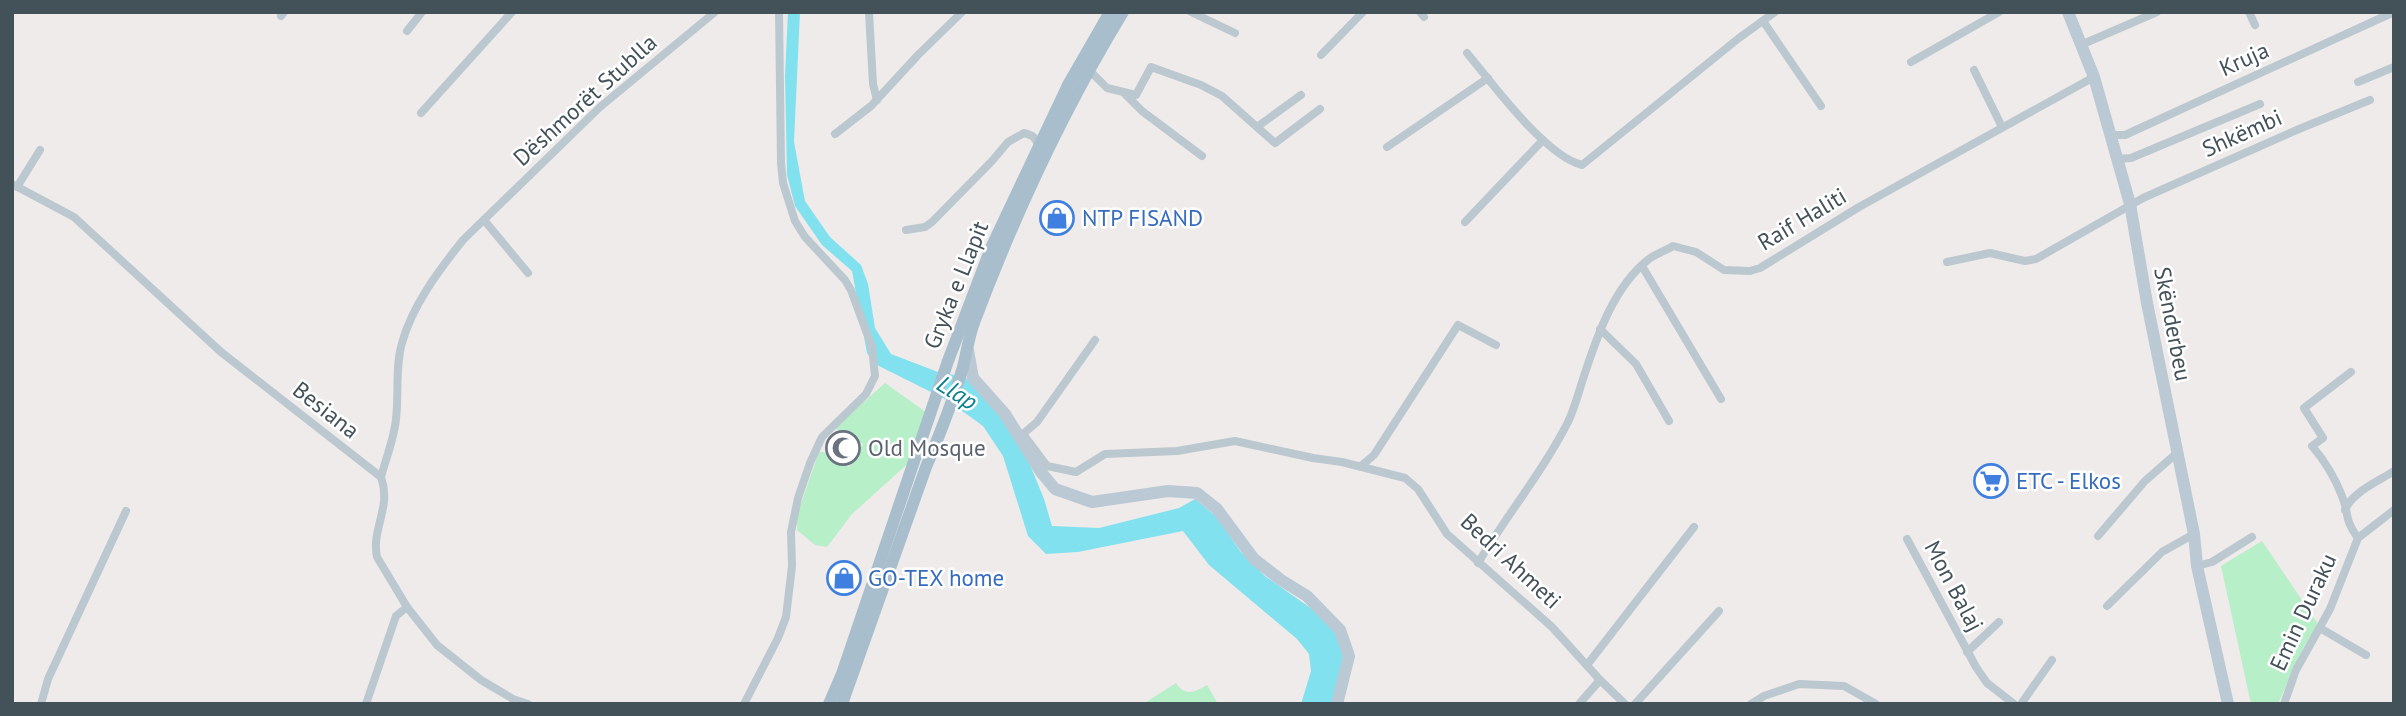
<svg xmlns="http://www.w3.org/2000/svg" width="2406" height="716" font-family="'PT Sans',sans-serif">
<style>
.green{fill:#b6efc8}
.water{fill:#82e1ee}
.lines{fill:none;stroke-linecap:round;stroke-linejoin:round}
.minor{stroke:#bbc8cf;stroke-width:8}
.secondary{stroke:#bbc9d4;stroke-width:12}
.primary{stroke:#a9becc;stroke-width:12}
.labels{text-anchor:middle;stroke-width:5;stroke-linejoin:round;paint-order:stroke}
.street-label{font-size:23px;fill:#435159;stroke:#fff}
.shop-label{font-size:23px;fill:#366cbe;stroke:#fff;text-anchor:start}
.worship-label{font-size:23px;fill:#5b616d;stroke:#fff;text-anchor:start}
.water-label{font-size:24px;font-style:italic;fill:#088091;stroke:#fff}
</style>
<rect width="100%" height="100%" fill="#efebeb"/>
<g class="green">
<polygon points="885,383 927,413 914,458 852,514 827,547 815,545 797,530 797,515 819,452 823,452 849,467 863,444 835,428"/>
<polygon points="2262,541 2318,624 2303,648 2278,704 2251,704 2221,566"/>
<path d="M1176 683C1185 697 1195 692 1207 685L1218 704H1143Z"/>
</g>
<polygon class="water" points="788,12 800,12 794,142 805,201 830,237 861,265 868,284 875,328 891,354 938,372 965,377 999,408 1019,438 1044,499 1052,526 1099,528 1179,508 1195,499 1217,517 1240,551 1265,576 1322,616 1339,639 1343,656 1333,704 1301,704 1311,671 1309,654 1297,639 1209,565 1183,531 1078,552 1046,554 1028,536 1003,456 983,426 947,400 875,364 867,353 852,271 822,245 795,206 787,175 785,76"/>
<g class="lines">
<g class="minor">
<polyline points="869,12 873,84 877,100"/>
<polyline points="1191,12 1235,33"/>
<polyline points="1420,12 1424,17"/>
<polyline points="2249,12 2255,25"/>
<polyline points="281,16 284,12"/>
<polyline points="1763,21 1821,106"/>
<polyline points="407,31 422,12"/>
<polyline points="2083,44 2157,12"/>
<path d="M1467 53C1492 83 1545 156 1582 165L1739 38 1775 12"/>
<polyline points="1321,55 1363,12"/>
<polyline points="1911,62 1999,12"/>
<polyline points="1089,70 1107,88 1136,95 1151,67 1201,85 1222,96 1275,143 1320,109"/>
<polyline points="1974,70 2002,127"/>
<polyline points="2358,82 2394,67"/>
<polyline points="1125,94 1142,111 1202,156"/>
<polyline points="421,113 512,12"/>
<polyline points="1257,127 1301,95"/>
<polyline points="835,134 871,106 918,55 962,12"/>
<polyline points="2110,135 2125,135 2394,12"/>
<polyline points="1387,147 1488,78"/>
<polyline points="2117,159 2131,158 2260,104"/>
<path d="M12 184 74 217 221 352 381 477C392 508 371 528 377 557L407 607 437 645 481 680 513 699 528 704"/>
<polyline points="17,187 40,150"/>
<polyline points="484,220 528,273"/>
<polyline points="1465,222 1543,140"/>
<path d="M906 230 925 227 932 222 992 161 1008 142 1024 133C1033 135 1036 138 1038 146"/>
<polyline points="1947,262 1990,253 2025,261 2036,259 2143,198 2299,129 2370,100"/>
<polyline points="1642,266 1721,399"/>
<polyline points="1600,329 1636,364 1669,421"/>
<polyline points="1095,340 1037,422 1023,434 1047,466 1076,472 1105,454 1177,451 1235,441 1313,458 1342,462 1405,478 1418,489 1447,534 1552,627 1600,680 1625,704"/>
<path d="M2351 372 2304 408 2323 438 2312 446C2325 461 2335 478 2342 496 2350 516 2343 517 2358 538"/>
<polyline points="1361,466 1374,455 1458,325 1496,345"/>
<path d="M381 477C386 458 394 439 396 419 399 394 395 367 402 343 412 306 439 270 463 240L600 107 715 12"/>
<path d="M2345 510C2352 492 2379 481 2394 471"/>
<polyline points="2098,536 2145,481 2178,452"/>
<polyline points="1907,539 1976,667 1987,683 2014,704"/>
<path d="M1478 563C1507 515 1543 471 1568 422 1575 407 1579 391 1584 376 1597 336 1614 286 1649 259 1656 254 1665 251 1673 246L1696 252 1724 270 1750 271 1760 268 1859 207 2094 77"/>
<polyline points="2197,566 2212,562 2252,537"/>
<polyline points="2107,606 2162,552 2194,534"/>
<polyline points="2320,628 2366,655"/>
<polyline points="1967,652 1999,622"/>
<polyline points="1587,665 1694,527"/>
<polyline points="41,704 48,679 126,511"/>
<polyline points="366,704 396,616 407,607"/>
<polyline points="744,704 778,638 786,617 792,566 791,532 798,498 810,463 822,437 866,394 875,376 872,347 851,290 845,280 805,237 795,221 783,183 781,163 779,12"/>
<polyline points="1579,704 1600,680"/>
<polyline points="1635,704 1719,611"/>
<polyline points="1751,704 1764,696 1799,684 1844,686 1876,704"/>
<polyline points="2021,704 2052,660"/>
<polyline points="2284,704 2296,670 2330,609 2358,538 2394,510"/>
</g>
<g class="secondary">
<polyline points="2068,12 2094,77 2130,204 2147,303 2194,534 2197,566 2228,704"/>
<polyline points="968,350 973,378 1005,414 1041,472 1055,489 1092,502 1168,491 1197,493 1217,509 1254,559 1281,580 1307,596 1340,630 1349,656 1337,704"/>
</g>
<g class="primary">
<polyline points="829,704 842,674 948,361 991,248 1068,85 1110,12"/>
<path d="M842 704 926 467C940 434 953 401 963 367 967 351 969 335 975 320 1015 214 1064 109 1123 12"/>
</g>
</g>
<defs>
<g id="shop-ring" transform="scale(1.75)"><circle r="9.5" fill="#fff" stroke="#3f7fe0" stroke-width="1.5"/><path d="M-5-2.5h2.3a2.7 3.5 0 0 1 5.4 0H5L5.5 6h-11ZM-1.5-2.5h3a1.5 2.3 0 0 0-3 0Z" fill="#3f7fe0"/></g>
<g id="mosque-ring" transform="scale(1.75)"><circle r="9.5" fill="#fff" stroke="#6b7280" stroke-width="1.5"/><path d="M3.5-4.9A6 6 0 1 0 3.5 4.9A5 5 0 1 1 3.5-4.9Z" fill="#6b7280"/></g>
<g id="supermarket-ring" transform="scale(1.75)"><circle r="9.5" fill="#fff" stroke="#3f7fe0" stroke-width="1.5"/><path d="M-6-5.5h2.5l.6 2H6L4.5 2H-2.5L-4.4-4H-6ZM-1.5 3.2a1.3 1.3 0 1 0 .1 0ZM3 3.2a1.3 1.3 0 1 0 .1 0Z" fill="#3f7fe0"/></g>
</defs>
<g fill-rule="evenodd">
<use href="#shop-ring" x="1057" y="218"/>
<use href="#mosque-ring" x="843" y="448"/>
<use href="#supermarket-ring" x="1991" y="481"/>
<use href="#shop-ring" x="844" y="578"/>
</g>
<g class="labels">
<g class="street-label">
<text transform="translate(2244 59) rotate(-24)" y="8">Kruja</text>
<text transform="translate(585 100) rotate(-42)" y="8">Dëshmorët Stublla</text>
<text transform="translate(2242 133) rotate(-24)" y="8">Shkëmbi</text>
<text transform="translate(1802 219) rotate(-31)" y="8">Raif Haliti</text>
<text transform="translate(956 285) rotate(-68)" y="8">Gryka e Llapit</text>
<text transform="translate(2173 324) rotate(79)" y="8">Skënderbeu</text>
<text transform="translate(326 410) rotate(38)" y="8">Besiana</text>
<text transform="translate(1511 561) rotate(43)" y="8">Bedri Ahmeti</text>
<text transform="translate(1954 586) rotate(62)" y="8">Mon Balaj</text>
<text transform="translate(2303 612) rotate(-65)" y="8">Emin Duraku</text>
</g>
<g class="shop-label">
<text x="1082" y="226">NTP FISAND</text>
<text x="2016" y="489">ETC - Elkos</text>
<text x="868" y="586">GO-TEX home</text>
</g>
<g class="worship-label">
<text x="868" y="456">Old Mosque</text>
</g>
<g class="water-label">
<text transform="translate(957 393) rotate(32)" y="8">Llap</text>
</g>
</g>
<rect width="2406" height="716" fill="none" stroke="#435159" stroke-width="28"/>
</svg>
